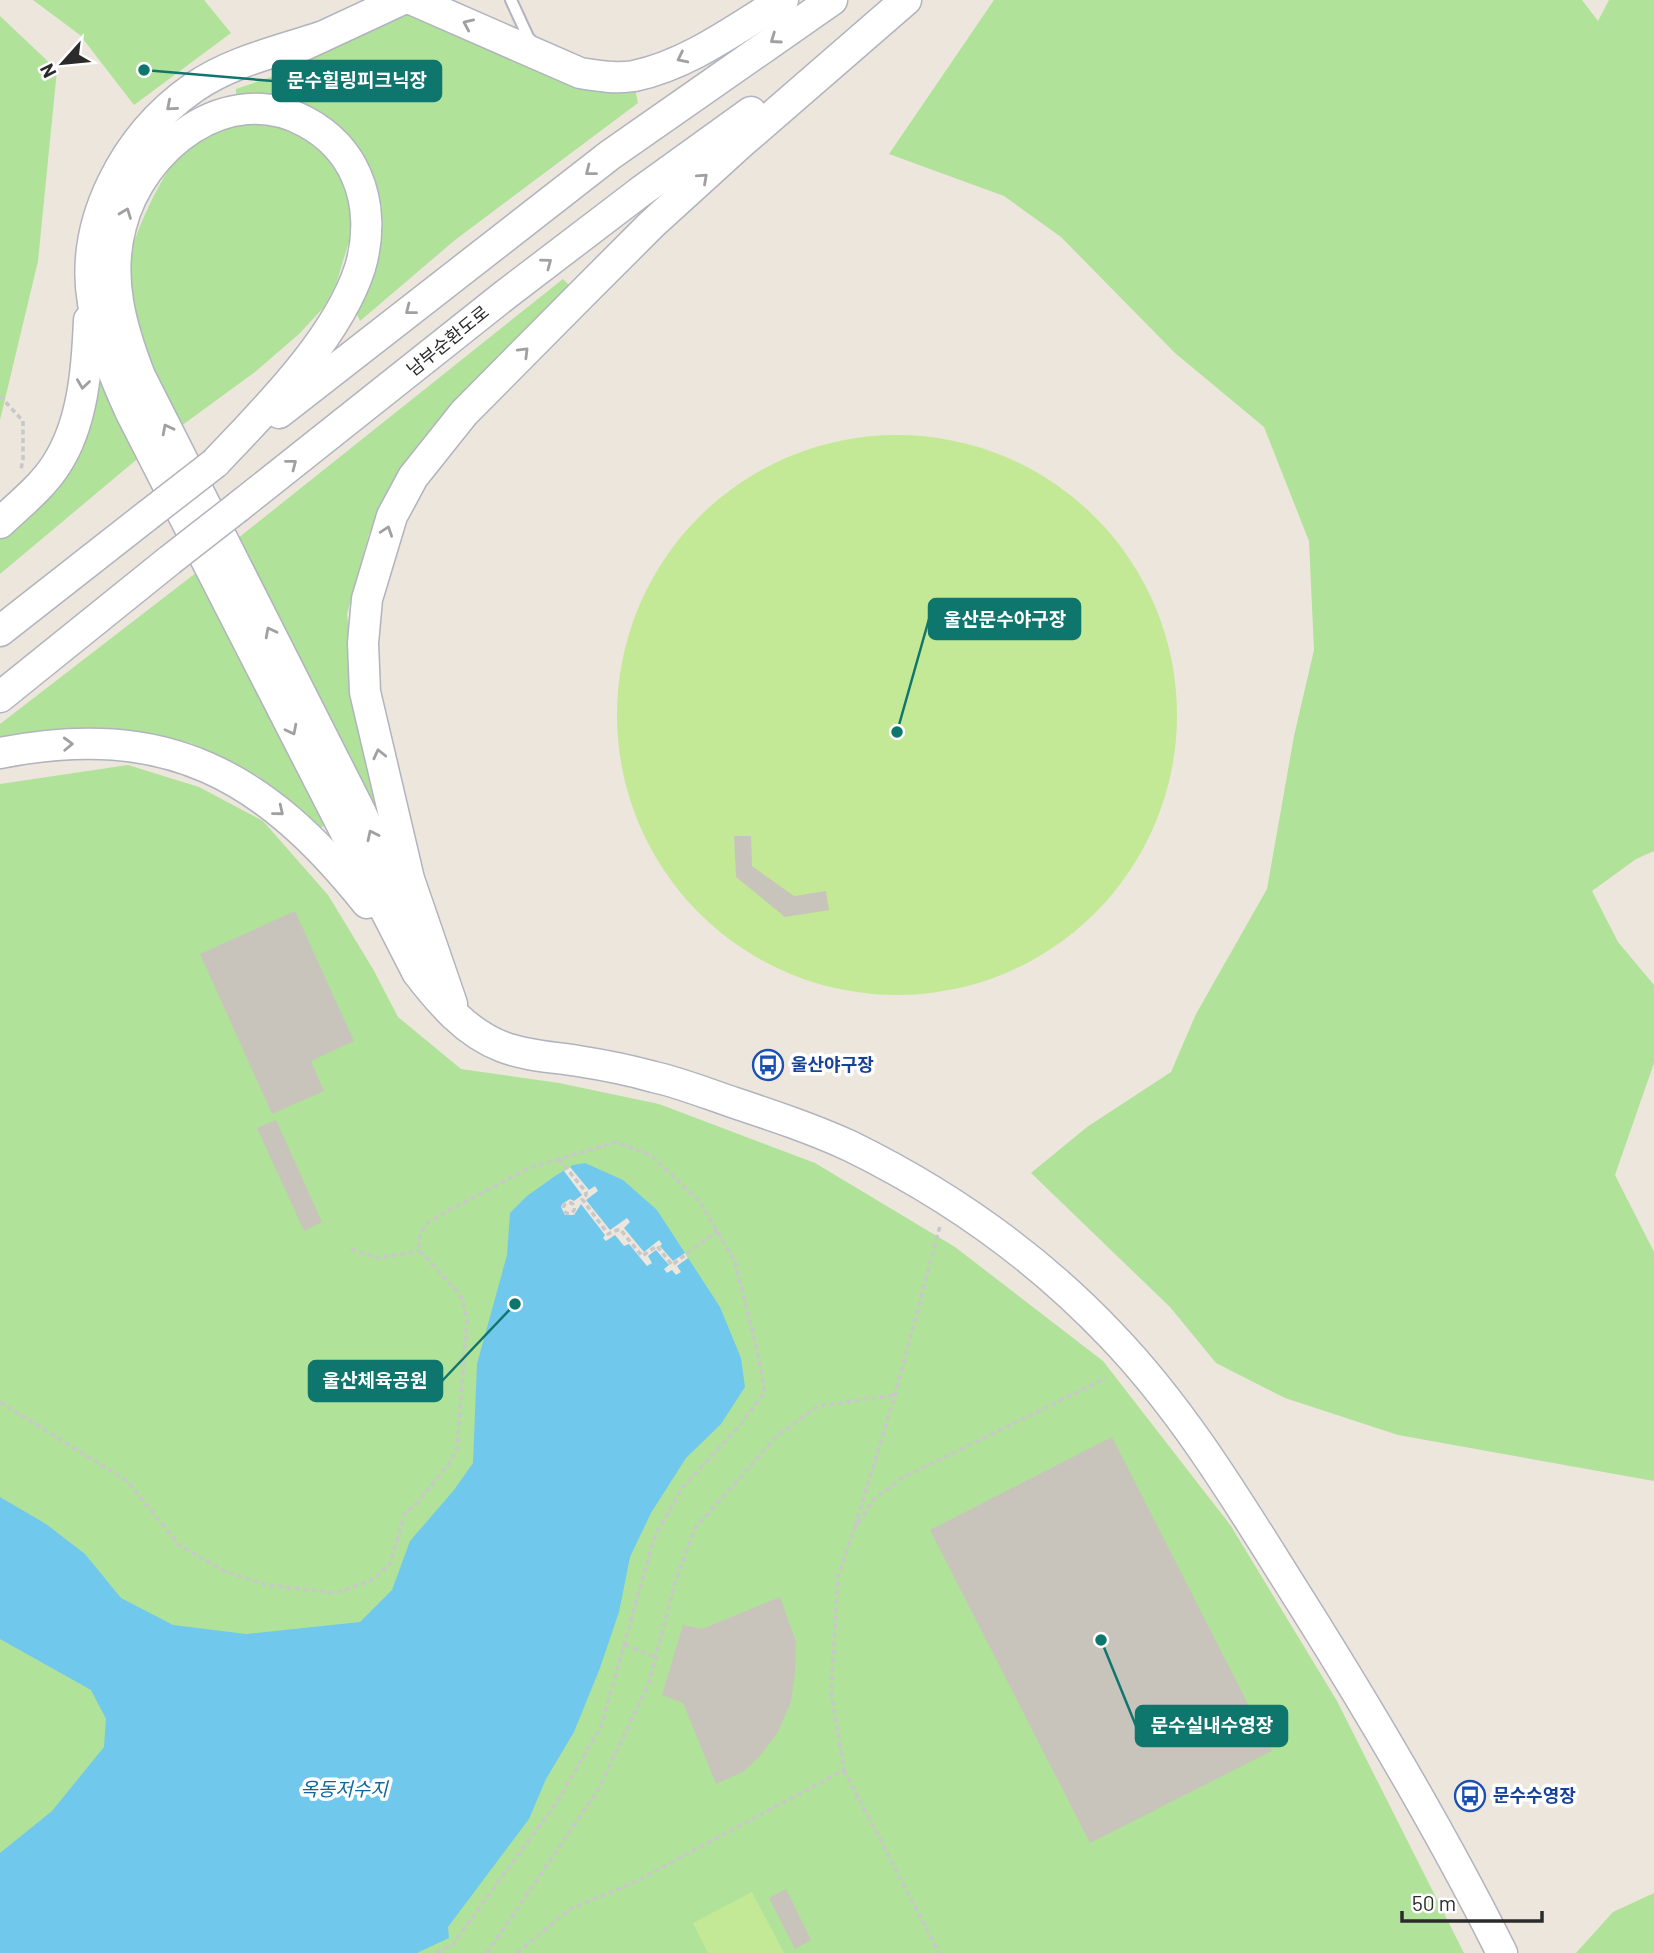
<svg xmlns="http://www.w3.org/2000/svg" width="1654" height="1953" font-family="Barlow,'Noto Sans KR',sans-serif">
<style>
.green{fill:#b0e29a}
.pitch{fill:#c3e996}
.water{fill:#71c8ed}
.pier{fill:#ece6dd}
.building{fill:#c8c4bb}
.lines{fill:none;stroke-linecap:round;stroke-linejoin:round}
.service-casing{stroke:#b1b3be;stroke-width:14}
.secondary-casing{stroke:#b1b3be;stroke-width:33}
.path{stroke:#c8c8c8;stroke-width:3.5;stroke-dasharray:5 3.5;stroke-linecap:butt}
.service{stroke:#fff;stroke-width:10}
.secondary{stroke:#fff;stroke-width:30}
.secondary-bridge-casing{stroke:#b1b3be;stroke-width:33;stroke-linecap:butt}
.secondary-bridge{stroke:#fff;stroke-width:30}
.oneway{stroke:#a0a0a0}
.labels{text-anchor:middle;stroke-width:7;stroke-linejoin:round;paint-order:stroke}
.street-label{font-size:18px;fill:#2b2b2b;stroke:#fff}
.transit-label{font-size:18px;font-weight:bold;fill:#164399;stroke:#fff;text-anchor:start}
.water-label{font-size:19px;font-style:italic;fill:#0f669a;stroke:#fff}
.leader{fill:none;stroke:#0f766e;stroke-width:2.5}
.callout-dot{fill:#0f766e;stroke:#fff;stroke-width:2.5}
.callout{fill:#0f766e;stroke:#0f766e;stroke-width:2.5}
.callout-label{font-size:19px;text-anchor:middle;font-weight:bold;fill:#fff}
</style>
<rect width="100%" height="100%" fill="#ece6dd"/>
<g class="green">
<polygon points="33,0 204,0 231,33 134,105 80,35"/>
<polygon points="994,0 1582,0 1598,21 1609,0 1654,0 1654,851 1636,859 1592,891 1618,942 1654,985 1654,1063 1615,1175 1654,1252 1654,1481 1398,1435 1285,1398 1216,1363 1170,1307 1031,1173 1087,1127 1171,1072 1196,1014 1267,889 1294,736 1314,650 1309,541 1264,427 1175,353 1061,237 1004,196 889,154"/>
<polygon points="413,12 635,89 638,103 455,240 360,321 355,310 372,274 382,207 362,160 236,100 236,89 274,76"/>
<polygon points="0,16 57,70 38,261 0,420"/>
<path d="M273 121 307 136 334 160 350 199 351 235 336 284 324 307 299 334 255 372 181 426C157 377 132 326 129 270 127 243 169 158 191 142 218 124 242 123 273 121Z"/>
<polygon points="563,279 573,289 416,458 369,534 347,614 358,716 380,802 373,806 237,539"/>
<polygon points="101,366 142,455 0,574 0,536"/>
<polygon points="201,569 327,824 317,830 258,776 191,743 132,731 0,738 0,724"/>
<polygon points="128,765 199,787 263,821 328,895 373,969 398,1017 461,1069 559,1083 659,1104 815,1163 955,1247 1103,1361 1231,1526 1337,1701 1464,1953 0,1953 0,784"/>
<polygon points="1654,1893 1654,1953 1576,1953 1613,1912"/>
</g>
<g class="pitch">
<circle cx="897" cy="715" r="280"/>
<polygon points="752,1892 784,1953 708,1953 693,1923"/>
</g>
<polygon class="water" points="585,1163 623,1180 657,1210 720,1307 741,1358 745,1387 721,1424 686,1458 651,1513 630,1557 619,1612 600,1668 574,1732 546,1779 529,1819 448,1927 449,1938 417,1953 0,1953 0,1853 52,1811 104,1747 106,1719 91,1690 0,1639 0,1497 46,1524 85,1554 121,1598 173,1625 246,1634 360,1622 392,1590 410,1541 454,1490 473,1463 477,1364 507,1255 510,1213 527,1196 555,1176 573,1165"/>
<polygon class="pier" points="570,1167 589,1190 595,1186 598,1191 586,1200 610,1230 627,1218 630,1222 624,1228 644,1252 659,1240 662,1244 660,1246 673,1261 685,1253 688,1258 677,1266 681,1272 676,1275 672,1270 667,1273 664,1269 669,1265 656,1250 648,1256 652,1263 647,1266 629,1244 624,1246 615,1235 606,1241 603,1238 605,1235 581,1204 574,1215 565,1215 561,1207 562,1204 570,1199 574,1201 582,1195 564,1171"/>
<g class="building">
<polygon points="734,836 751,836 752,866 794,896 826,891 829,910 785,917 736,877"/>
<polygon points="295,911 354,1041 311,1061 324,1091 272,1114 200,954"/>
<polygon points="276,1120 322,1222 304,1231 257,1128"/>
<polygon points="1112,1437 1272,1751 1090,1843 930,1530"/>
<polygon points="780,1597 796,1642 795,1673 791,1702 778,1732 760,1756 743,1772 716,1784 683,1703 662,1695 683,1625 702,1629"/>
<polygon points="786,1889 811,1940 795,1949 769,1898"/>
</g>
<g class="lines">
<g class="service-casing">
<polyline id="service" points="511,0 528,37 535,45"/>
</g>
<g class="secondary-casing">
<g id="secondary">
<path d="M413 0 580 73C598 76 616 79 634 76 688 65 737 28 783 0"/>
<path d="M321 37C278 51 230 62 193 88 126 135 79 221 93 303 100 342 115 378 131 413L417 972C440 1002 466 1033 503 1047 527 1056 553 1057 578 1061 604 1065 629 1070 654 1077 681 1083 708 1094 735 1103 774 1116 813 1129 850 1146 946 1193 1037 1257 1111 1335 1188 1415 1244 1512 1303 1605 1374 1718 1442 1833 1502 1953"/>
<polyline points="302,46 401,0"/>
<polyline points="279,413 610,155 832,0"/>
<path d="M215 463C265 410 337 339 360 268 369 238 369 204 356 175 346 152 328 134 306 122 227 79 141 148 121 226 107 278 121 327 140 376L360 811 419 938"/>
<polyline points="238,507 505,295 640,192 751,112"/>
<path d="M0 523C19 505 42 487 56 465 83 424 87 369 89 320"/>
<polyline points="0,631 148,515"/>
<polyline points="0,697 170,560"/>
<path d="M0 753C166 720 265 775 367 903"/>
<polyline points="452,1004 409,879 365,692 363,643 367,599 392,516 413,477 464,413 586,290 652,224 741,143 906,0"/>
</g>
</g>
<g class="path">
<polyline points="0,396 23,421 23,460 21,469"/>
<polyline points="559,1159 586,1192 586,1195 582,1199 608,1234 620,1229 642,1256 657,1246 672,1265 717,1231"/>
<circle cx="569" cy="1208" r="5.5"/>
<polyline points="351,1249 377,1258 420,1251"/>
<polyline points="0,1402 127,1481 179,1545 224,1571 267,1585 336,1593 372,1580 390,1564 405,1513 416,1504 451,1461 457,1448 467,1320 463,1301 457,1291 420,1251 418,1240 426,1224 453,1208 529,1168 616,1142 651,1155 700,1202 717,1231 735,1262 756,1345 765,1392 739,1426 682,1488 654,1538 601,1726 557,1802 452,1945 436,1953"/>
<polyline points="855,1526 895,1395 940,1226"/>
<polyline points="625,1645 656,1657"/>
<polyline points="844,1770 939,1953"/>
<polyline points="487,1953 598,1790 649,1683 675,1582 695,1528 777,1436 818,1406 895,1395"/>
<polyline points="517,1953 570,1909 633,1883 844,1770 831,1692 838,1576 853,1532 873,1500 902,1478 1106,1378"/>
</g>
<use href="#service" class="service"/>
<use href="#secondary" class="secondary"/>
<g class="secondary-bridge-casing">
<g id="secondary-bridge">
<polyline points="148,515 215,463"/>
<polyline points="170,560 238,507"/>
</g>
</g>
<use href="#secondary-bridge" class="secondary-bridge"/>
</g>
<defs><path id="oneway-chevron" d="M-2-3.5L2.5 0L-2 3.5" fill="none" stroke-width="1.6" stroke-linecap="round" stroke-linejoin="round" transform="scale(1.75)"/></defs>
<g class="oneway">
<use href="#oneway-chevron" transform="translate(468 24) rotate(-156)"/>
<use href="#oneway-chevron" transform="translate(775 39) rotate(145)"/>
<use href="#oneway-chevron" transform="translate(682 58) rotate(154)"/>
<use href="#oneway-chevron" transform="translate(171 106) rotate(139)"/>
<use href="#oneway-chevron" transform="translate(590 171) rotate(142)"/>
<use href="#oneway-chevron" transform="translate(703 178) rotate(-42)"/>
<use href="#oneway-chevron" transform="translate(126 213) rotate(-69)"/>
<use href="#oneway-chevron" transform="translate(547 263) rotate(-37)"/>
<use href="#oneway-chevron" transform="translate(410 310) rotate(142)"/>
<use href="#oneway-chevron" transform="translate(524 352) rotate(-45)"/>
<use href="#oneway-chevron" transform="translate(83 384) rotate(98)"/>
<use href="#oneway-chevron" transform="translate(167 429) rotate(-117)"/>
<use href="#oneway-chevron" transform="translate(292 464) rotate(-38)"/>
<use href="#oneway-chevron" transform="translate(387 531) rotate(-71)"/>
<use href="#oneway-chevron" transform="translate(270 632) rotate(-117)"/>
<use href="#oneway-chevron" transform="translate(292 730) rotate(63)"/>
<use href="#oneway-chevron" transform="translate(68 744) rotate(-2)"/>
<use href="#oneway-chevron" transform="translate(379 754) rotate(-103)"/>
<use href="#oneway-chevron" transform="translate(279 811) rotate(39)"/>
<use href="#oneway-chevron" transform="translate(372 835) rotate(-116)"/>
</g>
<defs>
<g id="bus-ring" transform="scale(1.575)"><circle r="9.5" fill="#fff" stroke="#1a4fb4" stroke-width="1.5"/><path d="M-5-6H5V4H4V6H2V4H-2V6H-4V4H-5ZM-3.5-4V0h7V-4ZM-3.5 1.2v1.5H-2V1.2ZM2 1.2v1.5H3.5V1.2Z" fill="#1a4fb4"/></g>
</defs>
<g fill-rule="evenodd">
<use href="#bus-ring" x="768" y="1065"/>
<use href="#bus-ring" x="1470" y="1796"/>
</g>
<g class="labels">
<g class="street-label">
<text transform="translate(448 341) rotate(-39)" y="6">남부순환도로</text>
</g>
<g class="transit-label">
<text x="791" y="1071">울산야구장</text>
<text x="1493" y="1802">문수수영장</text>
</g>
<g class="water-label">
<text x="344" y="1796">옥동저수지</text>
</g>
</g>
<path class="leader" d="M144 70L273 81M897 732L929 619M515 1304L442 1381M1101 1640L1136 1726"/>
<g class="callout-dot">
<circle cx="144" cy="70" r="7"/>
<circle cx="897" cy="732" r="7"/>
<circle cx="515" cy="1304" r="7"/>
<circle cx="1101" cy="1640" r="7"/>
</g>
<g class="callout">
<rect x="273" y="61" width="168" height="40" rx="7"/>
<rect x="929" y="599" width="151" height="40" rx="7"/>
<rect x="309" y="1361" width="133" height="40" rx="7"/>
<rect x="1136" y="1706" width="151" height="40" rx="7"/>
</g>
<g class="callout-label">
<text x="357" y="87">문수힐링피크닉장</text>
<text x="1005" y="626">울산문수야구장</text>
<text x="375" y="1387">울산체육공원</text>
<text x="1212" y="1732">문수실내수영장</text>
</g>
<g transform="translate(63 63) rotate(243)" stroke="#ffffff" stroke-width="5" paint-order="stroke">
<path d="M0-5L12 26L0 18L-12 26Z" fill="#2b2b2b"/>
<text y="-10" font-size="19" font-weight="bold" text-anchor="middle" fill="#2b2b2b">N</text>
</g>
<path d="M1402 1911v10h140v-10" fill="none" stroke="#2b2b2b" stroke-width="3.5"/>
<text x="1412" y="1911" font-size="21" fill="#2b2b2b" stroke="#ffffff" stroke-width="5" paint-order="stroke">50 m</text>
</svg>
